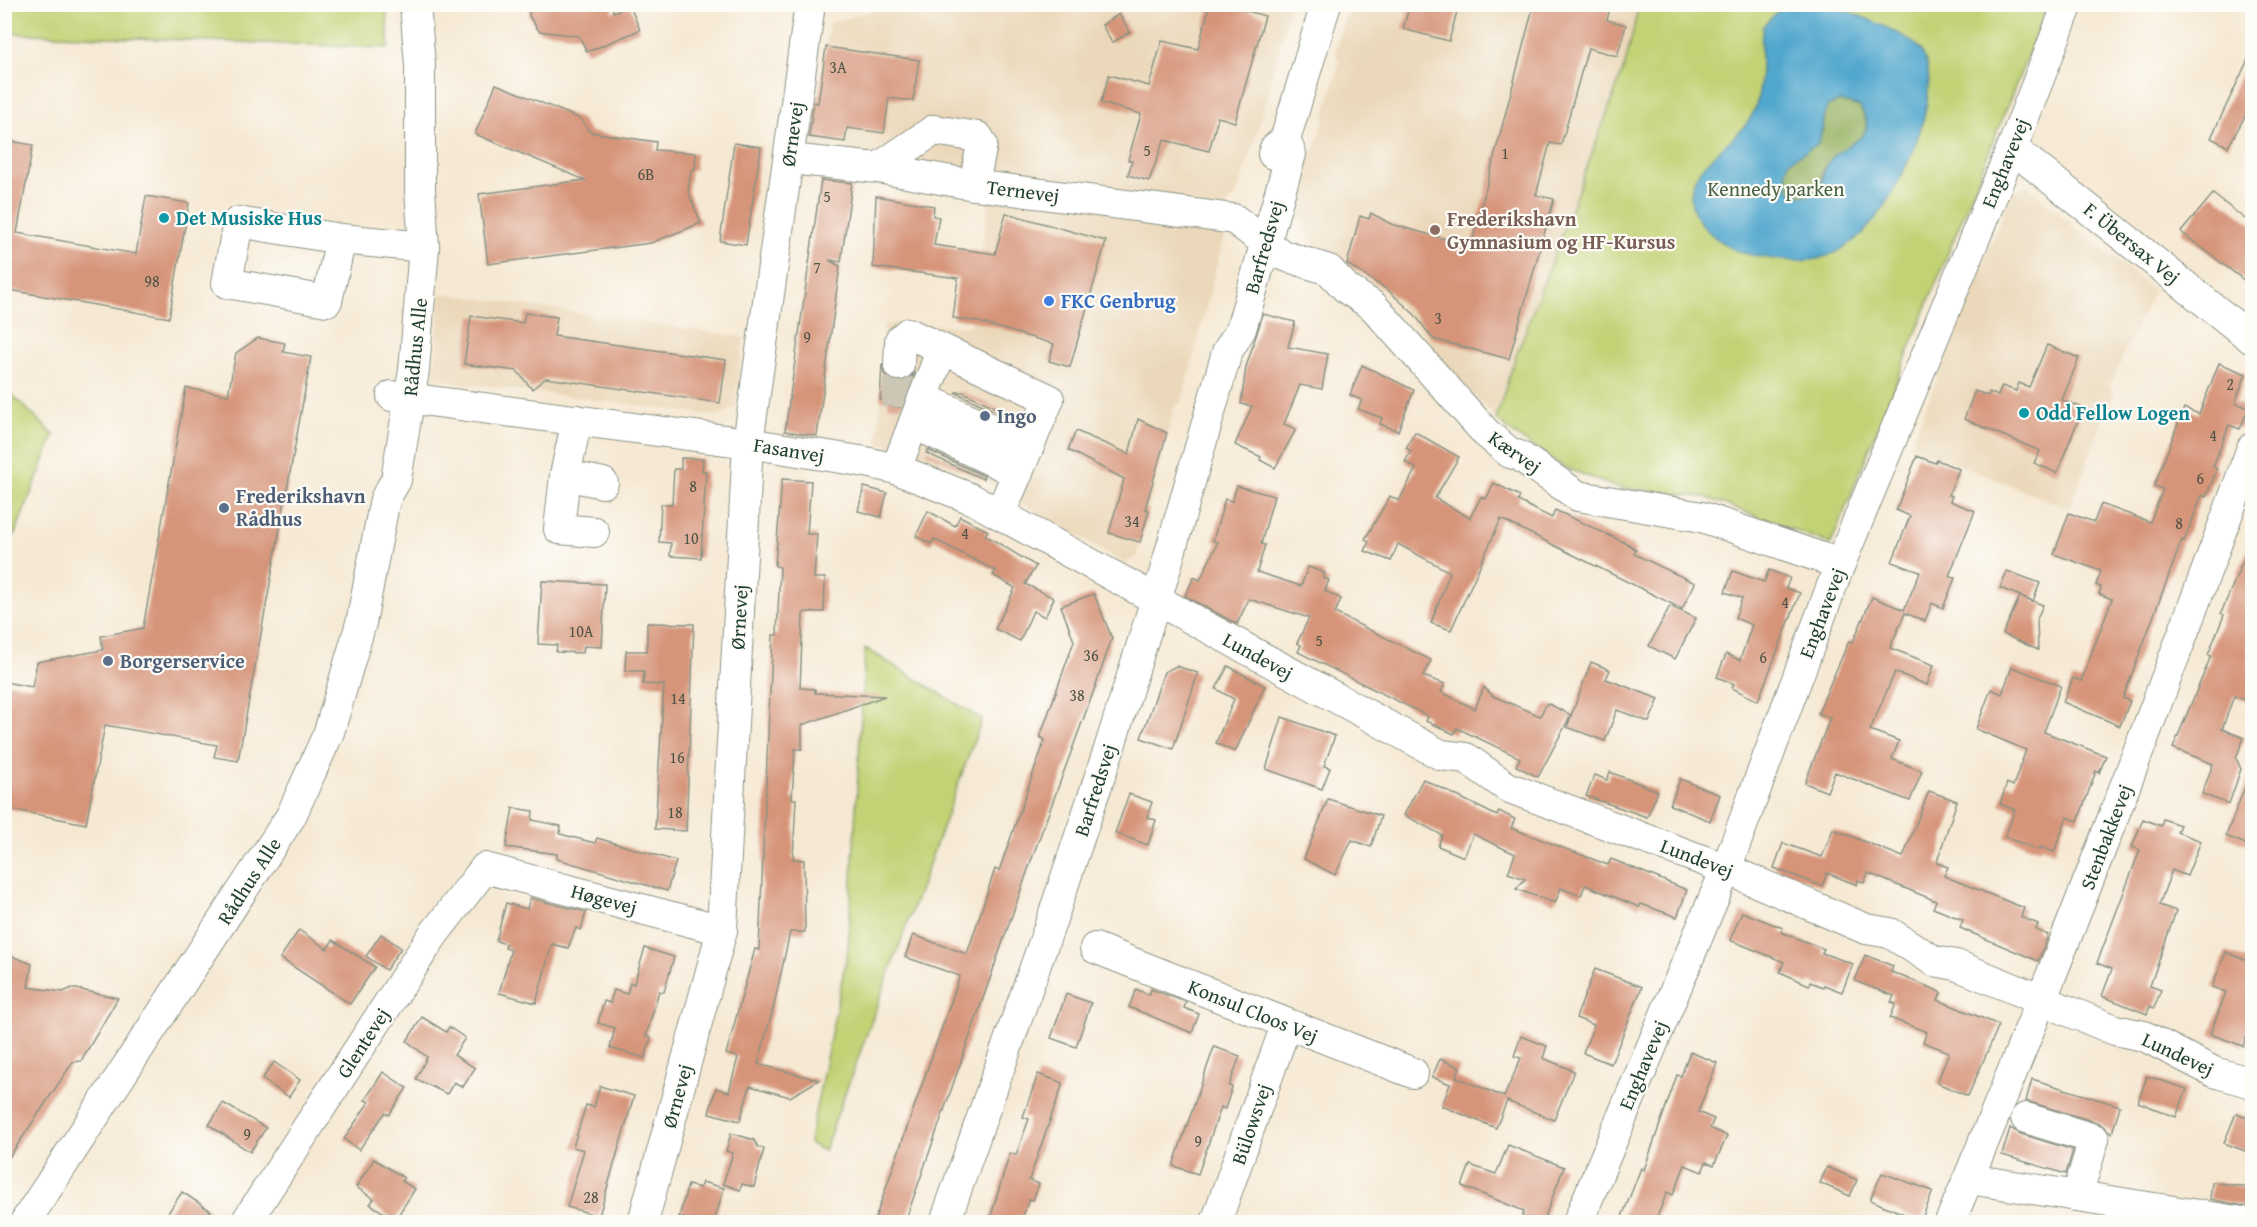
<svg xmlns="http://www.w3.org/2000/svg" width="2257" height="1227" font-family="'Gentium Book Plus',serif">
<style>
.built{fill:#ebd8ba}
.green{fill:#c2d275;stroke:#708854;stroke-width:1.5}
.forest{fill:#99b466;stroke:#5c784d;stroke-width:1.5}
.water{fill:#51a7cd;stroke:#387280;stroke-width:1.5;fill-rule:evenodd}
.building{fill:#d69479}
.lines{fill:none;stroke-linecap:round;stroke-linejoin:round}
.minor-tunnel{stroke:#cbc7b4;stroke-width:30;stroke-dasharray:30 15;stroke-linecap:butt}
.minor-casing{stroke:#8a9384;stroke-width:32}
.minor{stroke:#fff;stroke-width:30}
.culture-dot{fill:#0f9aa8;stroke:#fdfcf7;stroke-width:2}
.education-dot{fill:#8d6e63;stroke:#fdfcf7;stroke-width:2}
.shop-dot{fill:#3f7fe0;stroke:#fdfcf7;stroke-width:2}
.service-dot{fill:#5c6f8a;stroke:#fdfcf7;stroke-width:2}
.labels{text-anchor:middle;stroke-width:4.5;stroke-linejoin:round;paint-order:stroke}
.number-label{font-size:16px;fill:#4d5345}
.street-label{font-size:20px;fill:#1f3d34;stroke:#fdfcf7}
.park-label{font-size:20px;fill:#486244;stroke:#fdfcf7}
.culture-label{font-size:20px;font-weight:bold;fill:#0d838f;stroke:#fdfcf7;text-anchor:start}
.education-label{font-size:20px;font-weight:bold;fill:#785e54;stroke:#fdfcf7;text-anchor:start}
.shop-label{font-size:20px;font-weight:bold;fill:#366cbe;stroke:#fdfcf7;text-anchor:start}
.service-label{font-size:20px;font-weight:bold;fill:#4e5e75;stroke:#fdfcf7;text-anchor:start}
</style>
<rect width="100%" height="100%" fill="#fdfcf7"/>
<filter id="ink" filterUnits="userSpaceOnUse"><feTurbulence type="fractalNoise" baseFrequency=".0167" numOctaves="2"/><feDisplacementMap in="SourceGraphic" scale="12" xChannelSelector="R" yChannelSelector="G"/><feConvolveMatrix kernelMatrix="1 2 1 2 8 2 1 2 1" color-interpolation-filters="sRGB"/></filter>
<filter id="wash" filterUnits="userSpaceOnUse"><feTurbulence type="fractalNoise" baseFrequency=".008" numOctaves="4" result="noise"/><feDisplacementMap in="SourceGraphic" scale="24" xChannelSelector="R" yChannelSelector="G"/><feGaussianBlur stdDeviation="1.35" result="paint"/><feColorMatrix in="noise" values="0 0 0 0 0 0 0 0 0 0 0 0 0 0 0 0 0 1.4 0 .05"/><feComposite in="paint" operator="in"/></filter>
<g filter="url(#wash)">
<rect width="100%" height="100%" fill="#f6e9d4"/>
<g class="built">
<polygon points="897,4 1291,5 1256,135 1236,196 1228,202 1223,241 1182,402 1174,407 1171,419 1137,557 1124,563 987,483 919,455 878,444 884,324 970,326 990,199 807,172 829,23"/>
<polygon points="1348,5 1639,5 1625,65 1512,367 1496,419 1440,359 1422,332 1390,295 1362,273 1319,254 1293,206 1306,154 1315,149 1339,63 1335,52"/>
<polygon points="2028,185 2074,227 2154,290 2109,386 2114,392 2069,509 1911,445 2012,191"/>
<polygon points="441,293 744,337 735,407 720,416 433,379"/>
</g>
<g class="green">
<polygon points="386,4 389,48 5,33 5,5"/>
<polygon points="1639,5 2048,5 1831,544 1705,497 1615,487 1564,467 1515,435 1496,419 1512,367 1625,65"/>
<polygon points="4,387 54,435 15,534 5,537"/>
<polygon points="865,648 982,719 824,1151 809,1143 848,950"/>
</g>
<path class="forest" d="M1840 101 1860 107C1883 144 1836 144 1823 171 1821 176 1822 185 1821 190 1808 198 1801 198 1789 191L1785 171 1789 161C1801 151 1819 147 1823 129 1825 121 1824 114 1827 106Z"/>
<path class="water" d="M1785 4C1798 4 1813 2 1826 5 1845 9 1914 35 1922 52 1947 98 1896 200 1862 234 1854 242 1835 254 1824 257 1798 265 1773 259 1747 254 1726 249 1697 228 1692 205 1683 162 1740 145 1754 111 1765 83 1758 55 1763 26ZM1840 101 1860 107C1881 140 1848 140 1831 159 1823 168 1823 178 1820 190 1808 198 1801 198 1789 190L1786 171 1789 161 1819 143 1827 106Z"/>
<g id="blocks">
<g class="building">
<polygon points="530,4 612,4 613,12 630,6 640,30 587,52 579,36 539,31 529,16"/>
<polygon points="1210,4 1222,4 1265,16 1235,122 1218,117 1209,151 1164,140 1149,181 1128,175 1132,161 1128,160 1141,114 1101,103 1109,75 1149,86 1162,41 1198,49"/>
<polygon points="1410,4 1459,4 1449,41 1403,29"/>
<polygon points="1534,4 1611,4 1607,20 1626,25 1617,56 1588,48 1561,145 1550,143 1536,195 1554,199 1509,359 1433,339 1415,315 1388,290 1347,264 1360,216 1369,219 1371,213 1391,224 1471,246"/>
<polygon points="1119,14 1130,32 1112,43 1102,25"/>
<polygon points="826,47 919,60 913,101 889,98 884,133 847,128 845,142 809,137 814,102 818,103"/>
<polygon points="2253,49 2253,113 2248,111 2228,147 2211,138"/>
<polygon points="496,84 581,119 590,132 656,142 655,150 696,153 695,169 691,170 688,191 701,223 651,243 488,264 479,194 585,180 475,134"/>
<polygon points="4,140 33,145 17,233 136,254 146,196 189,203 169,318 4,289"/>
<polygon points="734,143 761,147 746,245 720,241"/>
<polygon points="821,180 852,183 841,262 829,260 840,266 817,436 785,431"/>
<polygon points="2213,194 2253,225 2253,287 2181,232"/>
<polygon points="876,196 934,206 933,216 939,217 934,245 995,254 1006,213 1106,241 1070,367 1049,361 1054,344 975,321 953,318 958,278 873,267"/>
<polygon points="525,313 557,317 554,336 726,360 720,403 546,378 532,389 517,371 464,364 471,316 523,323"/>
<polygon points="1263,314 1295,322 1288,347 1328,354 1322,389 1300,385 1284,424 1296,429 1275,468 1260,460 1261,457 1235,445 1252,406 1241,404 1246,367"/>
<polygon points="258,338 285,343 283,352 311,357 238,761 214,757 217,745 105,725 86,824 4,808 4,682 32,687 37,662 103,650 101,636 143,628 186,388 228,395 236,353"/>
<polygon points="2047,345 2079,358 2062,400 2083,408 2057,473 2034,463 2040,451 1964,419 1975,391 1988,396 1989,392 1998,396 2002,386 2016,391 2019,383 2029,387"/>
<polygon points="2219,363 2246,374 2235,403 2249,408 2240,429 2229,425 2213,467 2217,469 2206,497 2202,495 2184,541 2182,540 2123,698 2130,701 2120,726 2063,702 2073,678 2081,681 2112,599 2099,594 2101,587 2096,585 2101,571 2054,554 2069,513 2094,522 2101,504 2150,522 2163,489 2154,486 2184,408 2199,414"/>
<polygon points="882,364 884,374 898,382 908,380 915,372 901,407 888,406 888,400 880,400"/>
<polygon points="1362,365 1414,390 1398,431 1380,424 1382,418 1358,409 1362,400 1350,395"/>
<polygon points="955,392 963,392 1013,416 1012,419"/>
<polygon points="1138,419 1167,433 1145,509 1149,510 1140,542 1109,533 1124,479 1068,450 1076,431 1129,454"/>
<polygon points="1415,432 1459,457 1435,498 1470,518 1481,497 1486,499 1494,483 1520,496 1518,501 1552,518 1555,510 1630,545 1636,550 1634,554 1695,583 1682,609 1501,519 1451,630 1431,623 1450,572 1398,544 1391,561 1365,551 1369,541 1365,539 1390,496 1399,501 1416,468 1405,462 1411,451 1406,448"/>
<polygon points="928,450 984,476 983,479 926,453"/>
<polygon points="1917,456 1935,463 1937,460 1959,469 1949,495 1952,496 1950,501 1975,511 1949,576 1955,578 1943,608 1932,603 1925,621 1905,613 1890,648 1934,665 1927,685 1895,672 1870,730 1899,741 1892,759 1922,771 1910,801 1835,772 1827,792 1805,783 1830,718 1818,713 1831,682 1849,641 1853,642 1872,597 1904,610 1920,572 1892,562 1910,516 1896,510"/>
<polygon points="681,458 703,459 702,471 706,471 701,558 670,556 671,543 659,542 661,504 672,504 674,469 681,469"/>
<polygon points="782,479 811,481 807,534 817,534 814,578 825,578 824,612 805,612 803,614 800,688 815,689 815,693 885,696 802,725 802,749 795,749 792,799 796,799 793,859 804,860 805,932 790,932 774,1005 758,1064 819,1080 790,1097 750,1086 740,1121 709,1113 716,1088 729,1092 738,1057 726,1054 755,949 759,950 769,711 773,635 777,635 780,567 775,566"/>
<polygon points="1237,486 1274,496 1261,544 1265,545 1257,572 1301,586 1308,567 1325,573 1323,578 1329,580 1325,591 1341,599 1335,613 1431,660 1423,676 1445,684 1441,692 1475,709 1484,687 1493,696 1540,716 1547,703 1571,715 1538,777 1516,766 1520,758 1457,728 1454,734 1426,721 1428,716 1298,652 1301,645 1297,643 1309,618 1249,599 1237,624 1185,596 1194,577 1200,580 1218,542 1213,541 1225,499 1232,501"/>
<polygon points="864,487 887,493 881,517 858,511"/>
<polygon points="928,511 955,526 960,516 988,531 985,535 1036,566 1025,584 1054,598 1045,617 1033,611 1020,641 995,629 1015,588 993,575 996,571 934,539 931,544 916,536"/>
<polygon points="2251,542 2253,703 2234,696 2222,729 2244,738 2236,758 2241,769 2229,804 2202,794 2213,764 2173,748 2211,656 2208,655 2224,615 2221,613"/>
<polygon points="1769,570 1790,578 1786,588 1800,593 1758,701 1732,688 1734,684 1717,677 1726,654 1740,660 1752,625 1735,618 1742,598 1725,592 1733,571 1764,582"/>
<polygon points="2007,571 2040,583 2033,601 2000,588"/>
<polygon points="542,581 605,584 602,647 584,646 583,653 556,652 557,645 538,644"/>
<polygon points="1094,594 1112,638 1098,679 1031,861 905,1222 874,1222 960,976 905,957 913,935 967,954 995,869 999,871 1045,740 1040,737 1074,641 1061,606"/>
<polygon points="2020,596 2043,605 2037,619 2038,650 2003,634"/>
<polygon points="1670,606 1696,618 1675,659 1649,646"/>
<polygon points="647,623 694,624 686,831 655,829 664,685 643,684 644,671 625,671 626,651 647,651"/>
<polygon points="1591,662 1610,670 1606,679 1659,699 1649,722 1617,710 1605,741 1567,727"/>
<polygon points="1176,666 1198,673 1173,749 1141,738 1164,672"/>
<polygon points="1228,666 1265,686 1235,752 1216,743 1234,699 1216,689"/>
<polygon points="2012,667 2061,686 2044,732 2106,756 2099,773 2096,771 2078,821 2067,817 2054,852 2040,847 2039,850 2005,837 2015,810 2000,804 2007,783 2013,786 2026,750 1976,729 1991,689 2002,694"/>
<polygon points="1282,717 1335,736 1324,766 1330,768 1322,789 1266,769"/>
<polygon points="2251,771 2253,771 2253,847 2226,836"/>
<polygon points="1610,772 1658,791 1647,817 1586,796 1595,775 1607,780"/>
<polygon points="1423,779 1497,816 1499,811 1515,819 1511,828 1608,865 1611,859 1687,890 1677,917 1641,904 1639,907 1585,885 1581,896 1561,888 1555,903 1516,889 1525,879 1508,873 1515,854 1473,834 1464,857 1438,846 1442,835 1404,815"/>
<polygon points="1680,779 1720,795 1710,821 1670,805"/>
<polygon points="1929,791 1957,801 1938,858 1937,863 1948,867 1944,876 2024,908 2021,917 2038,924 2036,930 2048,935 2038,961 1960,928 1963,920 1933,908 1936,901 1868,873 1864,883 1858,880 1857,885 1827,873 1822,886 1774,868 1783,843 1822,857 1833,829 1903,857"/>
<polygon points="1129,794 1152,802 1147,817 1156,820 1148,845 1115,833"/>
<polygon points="1328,799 1381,816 1371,847 1352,840 1335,875 1304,859"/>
<polygon points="513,808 533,811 532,820 561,826 560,834 595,843 597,838 676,861 667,891 557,859 557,854 506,847"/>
<polygon points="2143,819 2161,826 2163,819 2180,825 2177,832 2201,841 2187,876 2172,870 2159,905 2176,911 2150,986 2161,990 2154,1008 2150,1006 2147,1014 2102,996 2112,969 2097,963 2140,850 2132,847"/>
<polygon points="530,898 586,912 581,930 576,928 568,948 552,944 536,1003 499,993 511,950 505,948 506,944 496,941 506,903 527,909"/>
<polygon points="1742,912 1783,928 1781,932 1824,949 1822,953 1853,964 1842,992 1824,985 1823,987 1810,982 1809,985 1780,972 1784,962 1730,940"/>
<polygon points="299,930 327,949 333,940 375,967 350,1004 280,958"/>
<polygon points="381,934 401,948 386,970 366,956"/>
<polygon points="645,948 674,957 664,992 659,991 646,1036 651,1037 645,1058 610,1048 615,1028 598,1023 604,1001 610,1003 614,990 627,994 630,983 634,984"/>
<polygon points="2226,952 2253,963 2253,1041 2246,1038 2243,1046 2210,1034 2226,992 2212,987"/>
<polygon points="4,953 32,964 28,987 63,992 72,988 118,998 81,1061 73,1062 4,1165"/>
<polygon points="1865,955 1893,966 1891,972 1934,989 1941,993 1938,1000 1999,1025 1968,1096 1937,1083 1949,1052 1923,1042 1927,1032 1890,1018 1896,1004 1891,1002 1894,996 1855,981"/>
<polygon points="1595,969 1642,987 1611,1064 1583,1053 1594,1025 1576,1018"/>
<polygon points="1136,989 1149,995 1151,989 1186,1002 1184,1008 1199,1014 1192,1033 1129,1007"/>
<polygon points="1066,994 1091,1003 1076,1047 1051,1038"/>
<polygon points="422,1017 446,1032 449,1027 465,1038 454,1055 475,1068 463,1087 454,1082 447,1094 416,1079 427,1057 407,1041"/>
<polygon points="1521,1036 1547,1046 1543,1058 1574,1071 1554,1120 1507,1101 1496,1128 1442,1106 1450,1084 1432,1077 1440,1059 1460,1067 1456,1077 1504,1097 1521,1058 1514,1056"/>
<polygon points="1214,1047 1240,1056 1229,1086 1232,1087 1225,1109 1221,1107 1198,1174 1173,1166"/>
<polygon points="1690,1052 1717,1063 1698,1112 1714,1119 1710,1128 1727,1136 1714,1165 1706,1162 1702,1172 1685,1165 1673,1195 1667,1192 1655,1222 1620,1222 1641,1168 1644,1170 1677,1075 1681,1076"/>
<polygon points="274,1062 300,1080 289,1097 262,1079"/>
<polygon points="383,1072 407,1088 389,1115 385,1113 359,1150 344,1139 369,1102 365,1100"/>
<polygon points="1038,1074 1063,1083 1029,1180 1039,1184 1033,1200 1029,1199 1021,1222 989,1222 1010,1153 1016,1155 1029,1119 1023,1117"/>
<polygon points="2147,1076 2187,1089 2176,1117 2138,1102"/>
<polygon points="2032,1079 2120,1106 2112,1133 2099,1123 2026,1101"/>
<polygon points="600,1086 634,1096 599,1216 567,1207 584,1150 573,1147 586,1105 594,1107"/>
<polygon points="223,1103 266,1128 250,1152 209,1125"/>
<polygon points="2236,1113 2253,1119 2253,1154 2224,1143"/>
<polygon points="2010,1128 2021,1134 2073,1150 2066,1174 2002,1155"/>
<polygon points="731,1133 754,1140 758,1147 764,1149 754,1187 742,1184 740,1190 723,1184 733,1153 726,1151"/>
<polygon points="1508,1145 1564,1167 1543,1222 1520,1222 1524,1211 1462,1186 1470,1165 1496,1174"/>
<polygon points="374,1159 404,1178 402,1181 415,1189 395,1220 370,1204 374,1199 356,1187"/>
<polygon points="1827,1167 1857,1180 1850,1196 1820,1183"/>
<polygon points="1882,1173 1933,1191 1921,1221 1870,1200"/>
<polygon points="702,1182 724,1188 714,1222 700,1222 679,1217 688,1185 700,1188"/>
<polygon points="2212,1182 2253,1188 2253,1208 2210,1199"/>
<polygon points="182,1192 211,1211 203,1222 162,1222"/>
</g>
</g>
</g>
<g filter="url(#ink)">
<use href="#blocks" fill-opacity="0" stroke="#8a9384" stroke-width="1.5"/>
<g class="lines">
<polyline class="minor-tunnel" points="897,407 899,365"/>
<g class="minor-casing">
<g id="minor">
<polyline points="2012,148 2252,339"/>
<polyline points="1273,154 1275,148 1285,140 1326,4"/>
<polyline points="789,159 878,168 974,185 1234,219 1282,255 1329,270 1347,289 1373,306 1486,433 1510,453 1520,456 1578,496 1702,517 1840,564"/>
<polyline points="878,168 934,130 978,137 982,144 974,185"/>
<polyline points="341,239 238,222 227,283 327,301 341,239 424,247"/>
<polyline points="899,365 900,340 908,333 942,349"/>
<polyline points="392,396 748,443 866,462 896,469 972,499 1441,755 1466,758 1507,787 1726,869 1866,929 1890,933 1934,961 1956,965 2115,1030 2144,1036 2214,1072 2252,1083"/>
<polyline points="923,398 1029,446"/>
<polyline points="577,420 565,475 559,529 594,532"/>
<polyline points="914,424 1018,473"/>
<polyline points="896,469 942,349 1049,399 1000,514"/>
<polyline points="565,475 603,483"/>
<polyline points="1095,948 1413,1073"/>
<polyline points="2026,1118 2094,1139 2077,1196"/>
<polyline points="1969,1179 2243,1222"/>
<polyline points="25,1222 291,816 329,732 361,623 385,499 396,480 414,370 424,247 420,190 420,65 415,4"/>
<polyline points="246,1222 433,935 485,868 722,930"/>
<polyline points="643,1222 722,930 748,443 810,4"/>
<polyline points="945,1222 1051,922 1109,749 1164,574 1227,352 1241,329 1291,154 1285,140"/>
<polyline points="1216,1222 1286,1025"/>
<polyline points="1578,1222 1726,869 1840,564 2012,148 2068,4"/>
<path d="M1950 1222C2058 967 2156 708 2252 448"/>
</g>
</g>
<use href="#minor" class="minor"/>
</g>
</g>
<g class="culture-dot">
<circle cx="164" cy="218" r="6"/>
<circle cx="2024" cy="413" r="6"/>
</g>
<circle class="education-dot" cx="1435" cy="230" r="6"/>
<circle class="shop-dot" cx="1049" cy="301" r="6"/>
<g class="service-dot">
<circle cx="985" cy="416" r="6"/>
<circle cx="224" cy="508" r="6"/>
<circle cx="108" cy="661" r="6"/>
</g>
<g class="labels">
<g class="number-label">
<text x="838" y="73">3A</text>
<text x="1147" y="156">5</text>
<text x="1505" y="159">1</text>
<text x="646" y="180">6B</text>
<text x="827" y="202">5</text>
<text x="817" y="273">7</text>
<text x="152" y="287">98</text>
<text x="1438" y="324">3</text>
<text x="807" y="343">9</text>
<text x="2230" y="390">2</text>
<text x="2213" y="441">4</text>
<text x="2200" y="484">6</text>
<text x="693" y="492">8</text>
<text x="1132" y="527">34</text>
<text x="2179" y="529">8</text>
<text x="965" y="539">4</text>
<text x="691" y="544">10</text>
<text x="1785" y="608">4</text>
<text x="581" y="637">10A</text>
<text x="1319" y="646">5</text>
<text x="1091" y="661">36</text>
<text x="1763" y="663">6</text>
<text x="1077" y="701">38</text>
<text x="678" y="704">14</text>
<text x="677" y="763">16</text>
<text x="675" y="818">18</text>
<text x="247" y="1140">9</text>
<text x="1198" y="1147">9</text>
<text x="591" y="1203">28</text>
</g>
<g class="street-label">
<text transform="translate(792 134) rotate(-82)" y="7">Ørnevej</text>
<text transform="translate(2005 163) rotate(-68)" y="7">Enghavevej</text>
<text transform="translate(1023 191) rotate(7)" y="7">Ternevej</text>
<text transform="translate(2132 243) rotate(39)" y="7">F. Übersax Vej</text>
<text transform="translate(1264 247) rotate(-74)" y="7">Barfredsvej</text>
<text transform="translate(415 347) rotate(-84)" y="7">Rådhus Alle</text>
<text transform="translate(789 450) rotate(9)" y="7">Fasanvej</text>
<text transform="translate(1515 452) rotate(35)" y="7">Kærvej</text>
<text transform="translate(1822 613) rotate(-69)" y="7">Enghavevej</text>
<text transform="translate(739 617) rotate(-87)" y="7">Ørnevej</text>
<text transform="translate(1258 656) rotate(29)" y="7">Lundevej</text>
<text transform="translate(1095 790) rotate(-72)" y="7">Barfredsvej</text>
<text transform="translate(2106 837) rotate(-69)" y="7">Stenbakkevej</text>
<text transform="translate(1697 858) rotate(21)" y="7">Lundevej</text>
<text transform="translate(249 881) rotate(-57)" y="7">Rådhus Alle</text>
<text transform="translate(604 899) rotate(15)" y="7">Høgevej</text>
<text transform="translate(1253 1011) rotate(22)" y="7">Konsul Cloos Vej</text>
<text transform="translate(363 1043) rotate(-57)" y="7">Glentevej</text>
<text transform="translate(2178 1054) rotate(25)" y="7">Lundevej</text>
<text transform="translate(1643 1065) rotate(-67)" y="7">Enghavevej</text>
<text transform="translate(677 1096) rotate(-75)" y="7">Ørnevej</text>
<text transform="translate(1251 1124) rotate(-71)" y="7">Bülowsvej</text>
</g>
<g class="park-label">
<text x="1776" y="196">Kennedy parken</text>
</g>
<g class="culture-label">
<text x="176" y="225">Det Musiske Hus</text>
<text x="2036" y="420">Odd Fellow Logen</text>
</g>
<g class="education-label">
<text x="1447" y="226">Frederikshavn<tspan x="1447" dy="23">Gymnasium og HF-Kursus</tspan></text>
</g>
<g class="shop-label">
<text x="1061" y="308">FKC Genbrug</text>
</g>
<g class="service-label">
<text x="997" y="423">Ingo</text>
<text x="236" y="503">Frederikshavn<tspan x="236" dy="23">Rådhus</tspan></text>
<text x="120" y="668">Borgerservice</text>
</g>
</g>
<rect width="2257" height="1227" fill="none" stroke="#fdfcf7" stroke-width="24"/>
</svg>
